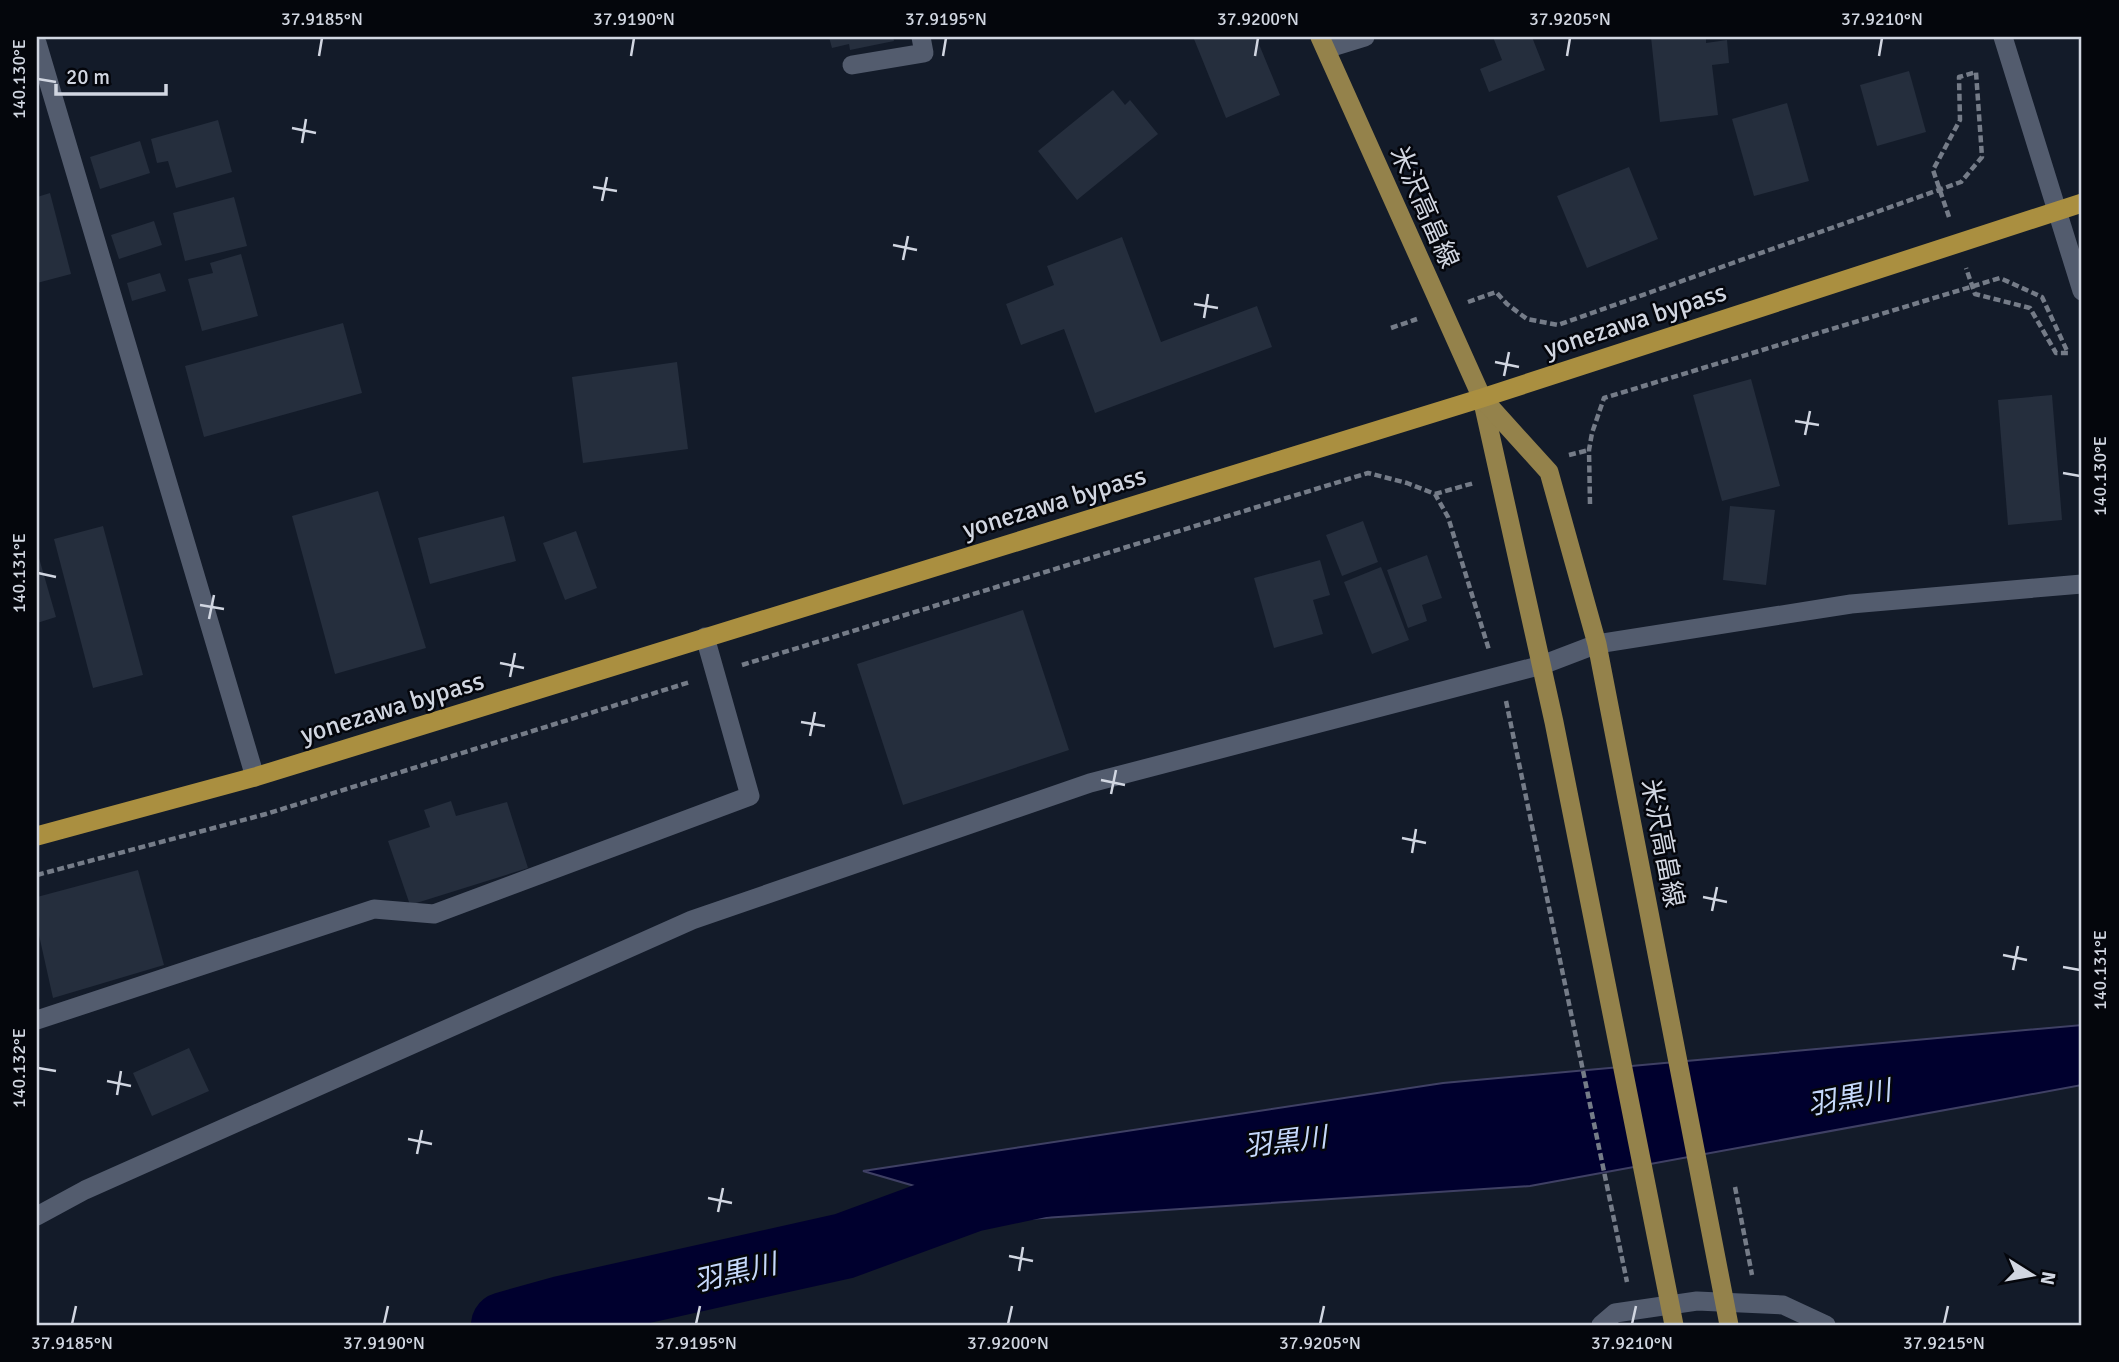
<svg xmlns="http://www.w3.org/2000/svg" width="2119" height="1362" font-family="Signika,'Noto Sans JP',sans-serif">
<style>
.water{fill:#00002e;stroke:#3f4064;stroke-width:2}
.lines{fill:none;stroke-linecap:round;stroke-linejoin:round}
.river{stroke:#00002e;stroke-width:66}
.building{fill:#252e3d}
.path{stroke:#757c88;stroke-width:4.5;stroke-dasharray:7 3.5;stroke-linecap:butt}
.minor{stroke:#535c6e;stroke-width:19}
.tertiary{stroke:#535c6e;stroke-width:19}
.primary{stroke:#94824b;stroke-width:19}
.trunk{stroke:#aa8f40;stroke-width:19}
.ticks{fill:none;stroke:#d1d6e1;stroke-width:2.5}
.labels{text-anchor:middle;stroke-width:5;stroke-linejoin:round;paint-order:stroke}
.street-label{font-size:26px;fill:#d1d6e1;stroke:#04060c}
.water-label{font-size:28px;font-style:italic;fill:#c6d9fb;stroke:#04060c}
.neatline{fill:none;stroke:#d1d6e1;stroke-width:2.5}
.ticks-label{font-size:18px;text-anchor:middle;fill:#d1d6e1}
</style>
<rect width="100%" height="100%" fill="#131b29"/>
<polygon class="water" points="2082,1025 2082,1085 1530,1186 1028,1219 863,1171 1443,1083"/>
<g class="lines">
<polyline class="river" points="504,1325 561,1309 844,1246 972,1199 1057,1181"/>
</g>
<g class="building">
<polygon points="829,37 893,37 894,41 850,50 849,44 832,48"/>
<polygon points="1198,37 1256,37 1280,95 1226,118 1194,39"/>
<polygon points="1493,37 1532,37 1545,70 1489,92 1480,69 1502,60"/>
<polygon points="1651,37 1706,37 1706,43 1727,40 1729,63 1712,65 1718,115 1660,122"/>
<polygon points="1909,71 1926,132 1877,146 1860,85"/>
<polygon points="1113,90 1125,105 1130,100 1158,134 1077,200 1038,151"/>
<polygon points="1787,103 1809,181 1754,196 1732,119"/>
<polygon points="218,120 232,172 176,188 168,161 157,163 151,139"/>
<polygon points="140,141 150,173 100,189 90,157"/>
<polygon points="1629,167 1658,239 1587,268 1557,196"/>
<polygon points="50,193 71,274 37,283 37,197"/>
<polygon points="234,197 247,246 185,261 173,213"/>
<polygon points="154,221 162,245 119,259 111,235"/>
<polygon points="1122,237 1161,342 1257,306 1272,347 1095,413 1064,329 1021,345 1006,304 1054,285 1047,266"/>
<polygon points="241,254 258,316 202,331 188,279 213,273 210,263"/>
<polygon points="160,273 166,291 132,301 127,283"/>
<polygon points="343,323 362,393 204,437 185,366"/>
<polygon points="677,362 688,449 583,463 572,377"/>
<polygon points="1751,379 1780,486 1722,501 1693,395"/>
<polygon points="2052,395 2062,520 2008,525 1998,400"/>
<polygon points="378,491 426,648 335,674 292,516"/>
<polygon points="1730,506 1775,510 1766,585 1723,580"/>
<polygon points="504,516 516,561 430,584 418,538"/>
<polygon points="1363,521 1378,562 1342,576 1326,535"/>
<polygon points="103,526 143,675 93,688 54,539"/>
<polygon points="576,531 597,588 565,600 543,543"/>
<polygon points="37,551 56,617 37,623"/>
<polygon points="1427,555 1442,598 1422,605 1427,621 1408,628 1387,570"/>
<polygon points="1320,560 1330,595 1313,600 1323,634 1274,648 1254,578"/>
<polygon points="1381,567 1409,640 1372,654 1344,582"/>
<polygon points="1023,610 1069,750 903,805 857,664"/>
<polygon points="451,801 456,816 507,802 528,868 410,905 388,841 430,827 424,810"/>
<polygon points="138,870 164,965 53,998 37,926 37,897"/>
<polygon points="189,1048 209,1091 152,1116 133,1073"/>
</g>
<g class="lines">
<g class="path">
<polyline points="1468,302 1496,292 1507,304 1527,319 1558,325 1961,182 1982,157 1976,72 1959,77 1960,120 1933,170 1949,217"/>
<polyline points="1391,328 1417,319"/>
<polyline points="1569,455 1589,450"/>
<polyline points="1435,494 1474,483"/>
<polyline points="1590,504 1589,450 1592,433 1604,398 2000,278 2042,297 2068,353 2056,353 2030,308 1975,294 1966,268"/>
<polyline points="742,665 1368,473 1407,483 1435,494 1448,517 1489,650"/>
<polyline points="1506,701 1627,1282"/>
<polyline points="37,875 266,814 690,682"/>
<polyline points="1735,1187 1752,1275"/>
</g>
<g class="minor">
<polyline points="37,43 255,777"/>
<polyline points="1326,49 1365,37"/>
<polyline points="852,65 924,53 921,37"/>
<polyline points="37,1020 374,909 434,914 750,796 705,637"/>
<polyline points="37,1216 85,1190 692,920 1090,783 1542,665"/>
<polyline points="1601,1325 1615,1313 1697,1301 1783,1305 1826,1325"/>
</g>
<g class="tertiary">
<polyline points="2003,37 2082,291"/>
<polyline points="1542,665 1597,644 1851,604 2082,584"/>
</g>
<g class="primary">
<polyline points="1320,37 1482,398 1554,722 1674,1325"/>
<polyline points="1482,398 1549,472 1597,644 1729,1325"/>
</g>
<polyline class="trunk" points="37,836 255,777 1482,398 2082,203"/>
</g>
<path class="ticks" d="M319 56 322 38M631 56 634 38M943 56 946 38M1255 56 1258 38M1567 56 1570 38M1879 56 1882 38M38 79 56 82M292 128 316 133M302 143 306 119M593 187 617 191M602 201 607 177M893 245 917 250M903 260 908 236M1194 304 1218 308M1204 318 1208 294M1495 362 1519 367M1504 376 1509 352M1795 421 1819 425M1805 435 1810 411M2063 473 2080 476M38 573 56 577M200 605 224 609M209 619 214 595M500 663 524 668M510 677 515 653M801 722 825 726M810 736 815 712M1101 780 1125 785M1111 794 1116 770M1402 838 1426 843M1412 853 1416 829M1703 897 1727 902M1712 911 1717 887M2003 955 2027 960M2063 967 2080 970M2013 970 2018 946M38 1068 56 1071M107 1081 131 1086M117 1095 121 1071M408 1139 432 1144M417 1154 422 1130M708 1198 732 1203M718 1212 723 1188M1009 1256 1033 1261M1019 1271 1023 1247M72 1324 76 1306M384 1324 388 1306M696 1324 700 1306M1008 1324 1012 1306M1320 1324 1324 1306M1632 1324 1636 1306M1944 1324 1948 1306"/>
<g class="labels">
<g class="street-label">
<text transform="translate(1425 207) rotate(66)" y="9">米沢高畠線</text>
<text transform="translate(1635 320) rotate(-18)" y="9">yonezawa bypass</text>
<text transform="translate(1054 502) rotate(-17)" y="9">yonezawa bypass</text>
<text transform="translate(392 707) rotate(-17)" y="9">yonezawa bypass</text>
<text transform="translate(1663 843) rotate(79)" y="9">米沢高畠線</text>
</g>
<g class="water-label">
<text transform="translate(1849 1097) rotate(-11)" y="10">羽黒川</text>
<text transform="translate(1285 1141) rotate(-7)" y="10">羽黒川</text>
<text transform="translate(735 1272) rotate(-13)" y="10">羽黒川</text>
</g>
</g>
<rect width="2119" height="1362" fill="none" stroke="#04060c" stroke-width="77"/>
<g transform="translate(2032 1275) rotate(101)" stroke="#04060c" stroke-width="5" paint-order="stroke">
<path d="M0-5L12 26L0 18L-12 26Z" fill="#d1d6e1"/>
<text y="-10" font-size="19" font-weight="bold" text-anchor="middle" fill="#d1d6e1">N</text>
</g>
<path d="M56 84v10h110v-10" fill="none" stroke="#d1d6e1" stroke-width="3.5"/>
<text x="66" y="84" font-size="21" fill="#d1d6e1" stroke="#04060c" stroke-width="5" paint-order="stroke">20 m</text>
<rect x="38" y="38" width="2042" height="1286" class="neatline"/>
<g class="ticks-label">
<text x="322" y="25">37.9185°N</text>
<text x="634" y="25">37.9190°N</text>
<text x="946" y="25">37.9195°N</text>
<text x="1258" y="25">37.9200°N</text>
<text x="1570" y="25">37.9205°N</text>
<text x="1882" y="25">37.9210°N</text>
<text transform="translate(19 79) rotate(-90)" y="6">140.130°E</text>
<text transform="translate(2100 476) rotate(-90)" y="6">140.130°E</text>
<text transform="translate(19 573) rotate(-90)" y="6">140.131°E</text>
<text transform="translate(2100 970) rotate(-90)" y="6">140.131°E</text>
<text transform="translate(19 1068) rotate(-90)" y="6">140.132°E</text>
<text x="72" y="1349">37.9185°N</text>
<text x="384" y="1349">37.9190°N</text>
<text x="696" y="1349">37.9195°N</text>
<text x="1008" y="1349">37.9200°N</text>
<text x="1320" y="1349">37.9205°N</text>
<text x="1632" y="1349">37.9210°N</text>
<text x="1944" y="1349">37.9215°N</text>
</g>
</svg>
